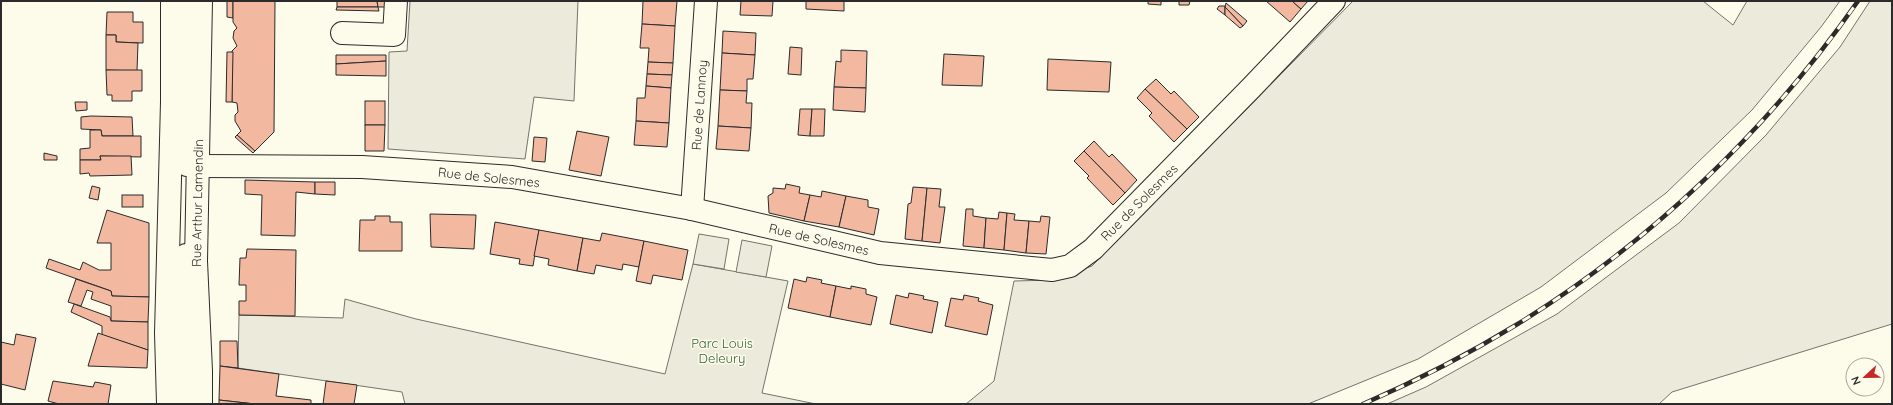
<svg xmlns="http://www.w3.org/2000/svg" width="1893" height="405" font-family="Quicksand,sans-serif">
<style>
.green{fill:#ecebdb;stroke:#74746e}
.parking{fill:#eceadb;stroke:#74746e}
.building{fill:#f2b8a0;stroke:#2b2b2b}
.lines{fill:none;stroke-linecap:round;stroke-linejoin:round}
.minor-casing{stroke:#2b2b2b;stroke-width:24}
.major-casing{stroke:#2b2b2b;stroke-width:24}
.minor{stroke:#fdfbea;stroke-width:22}
.major{stroke:#fdfbea;stroke-width:22}
.rail-casing{stroke:#2b2b2b;stroke-width:4.5}
.rail{stroke:#fdfbea;stroke-width:3;stroke-dasharray:9;stroke-linecap:butt}
.labels{text-anchor:middle;stroke-width:3;stroke-linejoin:round;paint-order:stroke}
.street-label{font-size:13px;fill:#2b2b2b;stroke:#fdfbea}
.park-label{font-size:13px;fill:#34623c;stroke:#fdfbea}
</style>
<rect width="100%" height="100%" fill="#fdfbea"/>
<g class="green">
<polygon points="1353,1 1703,1 1733,25 1747,1 1840,1 1821,27 1752,110 1666,193 1541,287 1418,359 1308,404 966,404 994,381 1014,281 1053,280 1092,266"/>
<polygon points="1870,1 1892,1 1892,324 1672,392 1659,404 1387,404 1426,387 1557,314 1679,223 1766,135 1840,47"/>
<polygon points="693,264 788,281 762,393 816,404 405,404 402,392 238,368 239,315 343,318 345,299 416,319 665,374"/>
</g>
<g class="parking">
<polygon points="410,1 578,1 574,101 534,97 525,159 388,149 389,52 407,51"/>
<polygon points="699,234 729,239 724,269 693,264"/>
<polygon points="742,240 772,246 766,277 736,272"/>
</g>
<g class="building">
<polygon points="227,1 233,1 233,18 227,17"/>
<polygon points="233,1 275,1 274,132 255,151 237,135 241,131 235,121 235,115 238,112 237,103 232,102 232,51 237,46 233,38 234,31 237,28 233,22"/>
<polygon points="337,1 377,1 378,7 337,7"/>
<polygon points="377,1 388,1 388,7 378,7"/>
<polygon points="643,1 677,1 675,26 642,24"/>
<polygon points="741,1 773,1 772,16 740,15"/>
<polygon points="806,1 844,1 844,11 806,9"/>
<polygon points="1148,1 1161,1 1161,5 1148,4"/>
<polygon points="1179,1 1190,1 1189,5 1179,5"/>
<polygon points="1266,1 1292,1 1301,9 1290,22"/>
<polygon points="1292,1 1308,1 1301,9"/>
<polygon points="1226,3 1247,21 1243,26 1225,7"/>
<polygon points="1219,6 1225,6 1225,15 1217,9"/>
<polygon points="337,7 378,7 379,11 336,10"/>
<polygon points="1225,7 1243,26 1240,28 1225,15"/>
<polygon points="107,12 133,12 133,22 143,22 143,43 116,42 116,35 106,35"/>
<polygon points="642,24 675,26 673,63 648,62 649,48 640,48"/>
<polygon points="723,31 756,33 755,55 722,53"/>
<polygon points="106,35 116,35 116,42 138,43 137,71 106,70"/>
<polygon points="790,47 802,48 801,75 788,74"/>
<polygon points="841,50 867,51 866,88 834,87 836,61 841,62"/>
<polygon points="227,52 233,52 232,102 226,102"/>
<polygon points="722,53 755,55 753,79 747,79 747,91 720,90"/>
<polygon points="944,54 984,56 982,86 942,85"/>
<polygon points="336,55 386,55 386,61 336,64"/>
<polygon points="1048,59 1111,62 1109,92 1047,90"/>
<polygon points="386,61 386,76 336,75 336,64"/>
<polygon points="648,62 673,63 672,75 647,74"/>
<polygon points="106,70 142,70 142,91 132,91 132,101 112,101 112,95 107,95"/>
<polygon points="647,74 672,75 671,88 646,86"/>
<polygon points="1156,79 1171,94 1174,91 1199,117 1187,129 1145,89"/>
<polygon points="646,86 671,88 669,123 636,121 637,98 645,98"/>
<polygon points="834,87 866,88 865,112 833,110"/>
<polygon points="1145,89 1187,129 1174,142 1149,116 1152,113 1137,98"/>
<polygon points="720,90 747,91 746,103 752,103 751,128 718,126"/>
<rect x="365" y="101" width="20" height="24"/>
<polygon points="75,102 87,102 87,110 76,111"/>
<polygon points="800,109 812,109 810,136 798,135"/>
<polygon points="812,109 825,109 824,136 810,136"/>
<polygon points="91,116 132,117 133,136 102,136 101,130 81,129 81,117"/>
<polygon points="636,121 669,123 667,147 634,145"/>
<polygon points="365,125 385,125 384,151 365,151"/>
<polygon points="718,126 751,128 749,151 716,149"/>
<polygon points="90,130 101,130 102,136 141,136 141,157 100,156 101,160 80,160 80,149 90,148"/>
<polygon points="577,131 609,137 601,176 569,170"/>
<polygon points="237,135 255,151 253,153 235,137"/>
<polygon points="534,137 547,138 545,162 532,161"/>
<polygon points="1094,141 1109,157 1112,154 1137,180 1125,193 1084,151"/>
<polygon points="1084,151 1125,193 1113,205 1087,178 1089,176 1074,161"/>
<polygon points="44,153 57,156 57,160 44,160"/>
<polygon points="100,156 131,156 132,175 90,176 89,173 80,174 80,160 101,160"/>
<polygon points="245,180 315,182 315,194 296,192 295,236 261,235 262,195 245,194"/>
<polygon points="315,182 335,182 335,195 315,194"/>
<polygon points="786,184 800,187 799,193 810,195 804,221 769,213 768,196 773,193 773,188 785,189"/>
<polygon points="92,186 100,188 98,200 89,198"/>
<polygon points="913,187 927,188 922,241 905,239 908,204 911,203"/>
<polygon points="927,188 941,189 939,207 945,207 940,243 922,241"/>
<polygon points="822,191 846,196 839,227 804,221 810,195 821,197"/>
<rect x="122" y="195" width="21" height="12"/>
<polygon points="846,196 868,200 868,207 879,209 874,235 839,227"/>
<polygon points="966,209 973,209 973,216 986,218 984,248 963,246"/>
<polygon points="107,210 149,223 149,297 112,296 111,291 46,268 49,259 80,270 83,262 99,270 111,270 111,243 97,243"/>
<polygon points="999,212 1007,213 1004,250 984,248 986,218 998,219"/>
<polygon points="1007,213 1015,214 1014,220 1029,221 1026,253 1004,250"/>
<polygon points="430,214 476,215 474,249 431,247"/>
<polygon points="375,216 390,216 390,222 402,222 402,251 359,251 360,220 375,220"/>
<polygon points="1041,216 1050,217 1046,254 1026,253 1029,221 1040,222"/>
<polygon points="495,222 539,230 533,266 519,264 520,259 490,254"/>
<polygon points="539,230 583,238 577,271 548,265 549,259 534,256"/>
<polygon points="602,233 644,241 639,267 623,264 622,270 596,265 594,274 577,271 583,238 600,241"/>
<polygon points="644,241 688,250 682,280 653,275 651,284 636,281"/>
<polygon points="247,249 296,250 295,316 239,315 239,301 246,301 246,285 239,285 240,258 246,258"/>
<polygon points="807,277 822,280 821,283 836,286 830,317 788,308 794,279 806,282"/>
<polygon points="76,279 111,291 112,296 149,297 148,322 111,321 111,306 91,299 93,292 87,290 81,306 68,302"/>
<polygon points="836,286 851,289 851,286 866,289 866,294 877,297 871,325 830,317"/>
<polygon points="909,293 924,296 923,299 938,302 932,333 890,324 896,295 908,298"/>
<polygon points="964,295 979,298 978,301 993,305 987,335 945,326 951,298 963,300"/>
<polygon points="74,304 110,317 111,321 148,322 148,350 102,335 102,326 71,312"/>
<polygon points="98,333 148,350 147,368 88,366"/>
<polygon points="16,334 36,338 25,390 1,384 1,342 14,345"/>
<polygon points="220,341 237,341 238,368 220,366"/>
<polygon points="220,366 279,374 276,396 311,400 311,404 255,404 219,400"/>
<polygon points="53,381 93,387 95,382 111,385 108,404 59,404 48,401"/>
<polygon points="326,381 357,385 354,404 323,404"/>
<polygon points="219,400 255,404 219,404"/>
</g>
<g class="lines">
<g class="minor-casing">
<g id="minor">
<polyline points="189,1 188,99 198,123"/>
<polyline points="342,33 394,35 396,1"/>
<polyline points="172,102 188,136 187,165"/>
<polyline points="197,166 362,167 512,177 692,209 880,253 1052,270 1070,266 1093,249 1251,88 1334,1"/>
<polyline points="692,209 706,1"/>
<polyline points="183,404 186,255"/>
</g>
</g>
<g class="major-casing">
<g id="major">
<polyline points="168,404 166,333 172,102 172,1"/>
<polyline points="201,404 201,371 196,261 201,1"/>
</g>
</g>
<use href="#minor" class="minor"/>
<use href="#major" class="major"/>
<g class="rail-casing">
<path id="rail" d="M1363 404C1416 381 1467 355 1516 325 1650 243 1768 130 1858 1"/>
</g>
<use href="#rail" class="rail"/>
</g>
<g class="labels">
<g class="street-label">
<text transform="translate(699 105) rotate(-86)" y="5">Rue de Lannoy</text>
<text transform="translate(489 177) rotate(6)" y="5">Rue de Solesmes</text>
<text transform="translate(1139 202) rotate(-45)" y="5">Rue de Solesmes</text>
<text transform="translate(197 203) rotate(-89)" y="5">Rue Arthur Lamendin</text>
<text transform="translate(819 239) rotate(13)" y="5">Rue de Solesmes</text>
</g>
<g class="park-label">
<text x="722" y="348">Parc Louis<tspan x="722" dy="15">Deleury</tspan></text>
</g>
</g>
<rect width="1893" height="405" fill="none" stroke="#2b2b2b" stroke-width="4"/>
<g transform="translate(1865 377) rotate(248)"><circle r="19" fill="#fdfbea" stroke="#a9a89e"/>
<path d="M0-3L7 15L0 10L-7 15Z" fill="#c62828"/>
<text y="-6" font-size="11" font-weight="bold" text-anchor="middle" fill="#2b2b2b">N</text>
</g>
</svg>
